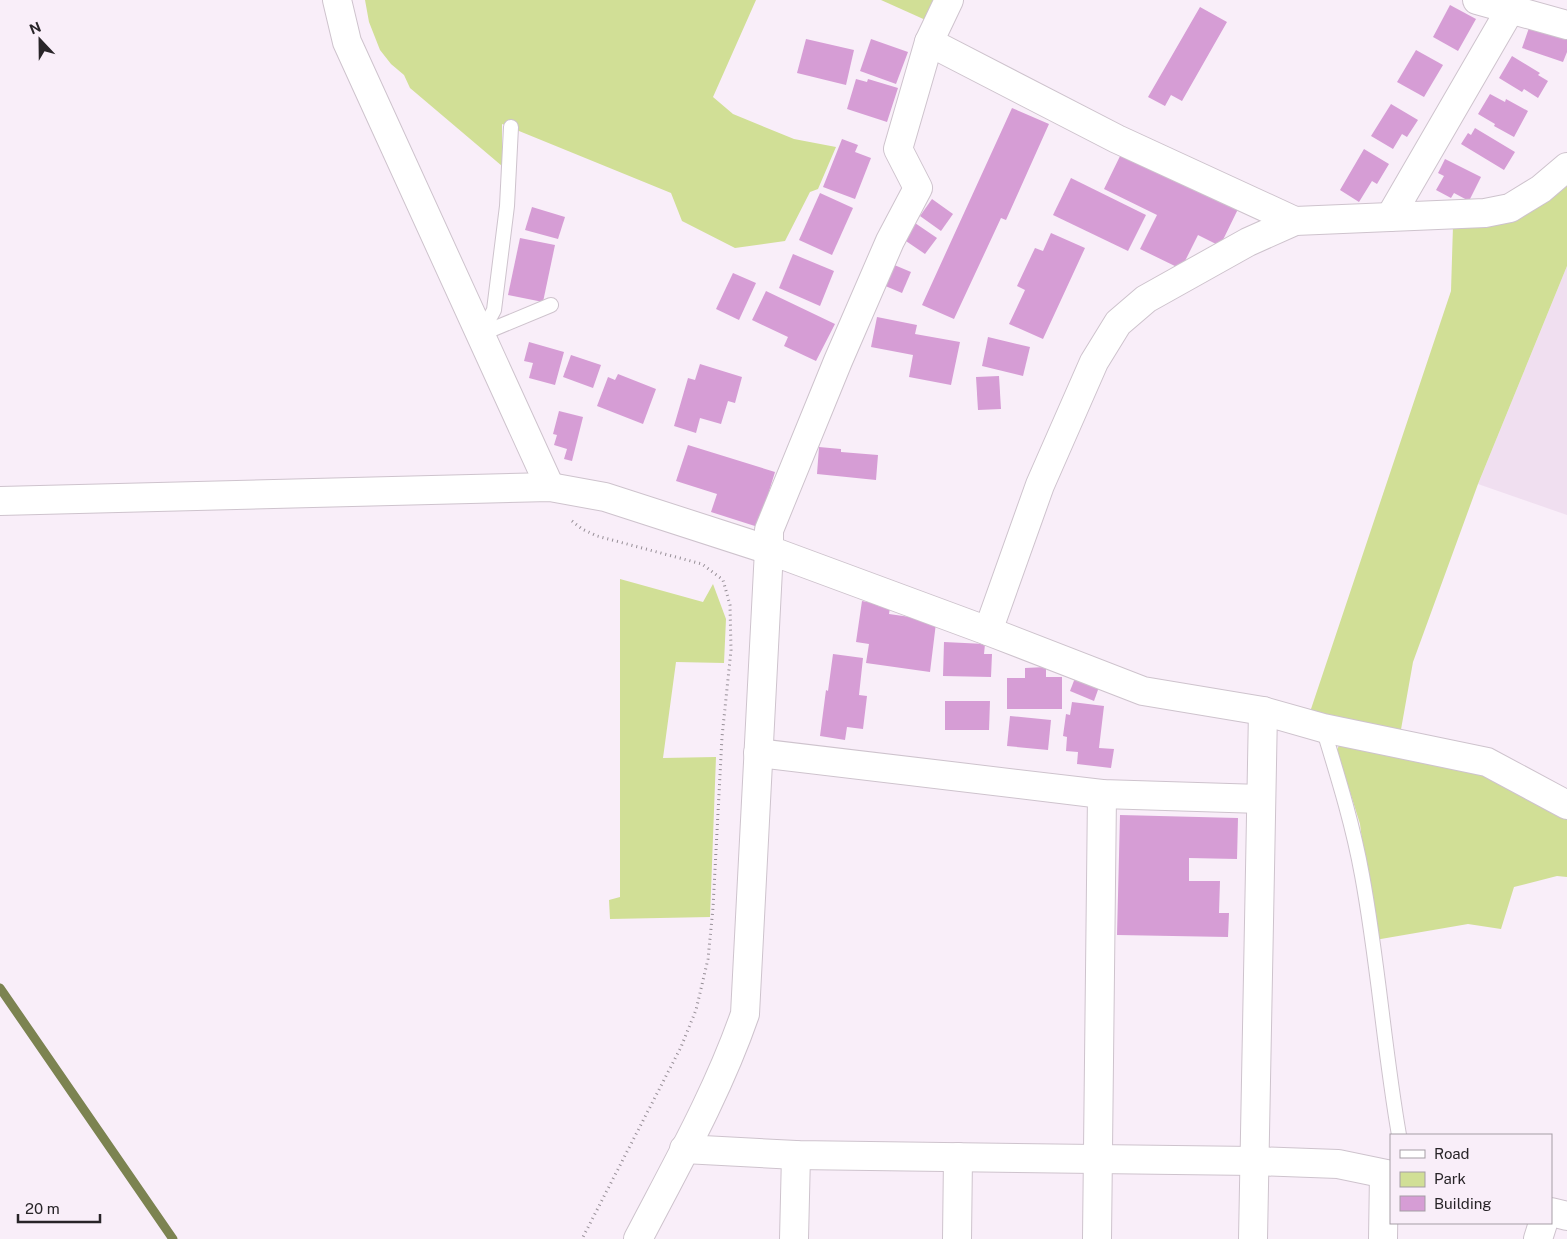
<svg xmlns="http://www.w3.org/2000/svg" width="1567" height="1239" font-family="'Public Sans',sans-serif">
<style>
.built{fill:#f0dff0}
.green{fill:#d1df96}
.lines{fill:none;stroke-linecap:round;stroke-linejoin:round}
.stream{stroke:#7c8351;stroke-width:9}
.building{fill:#d69dd5}
.lane-casing{stroke:#cec3cd;stroke-width:16}
.street-casing{stroke:#cec3cd;stroke-width:30}
.path{stroke:#968e96;stroke-width:3;stroke-dasharray:1 4;stroke-linecap:butt}
.lane{stroke:#fff;stroke-width:14}
.street{stroke:#fff;stroke-width:28}
</style>
<rect width="100%" height="100%" fill="#f9eef9"/>
<polygon class="built" points="1567,266 1567,515 1478,484"/>
<g class="green">
<polygon points="365,0 756,0 713,97 733,114 794,139 836,147 818,189 810,192 785,241 735,248 682,221 671,193 502,124 502,166 410,88 404,75 391,64 380,50 369,22"/>
<polygon points="881,0 939,0 930,22"/>
<polygon points="1567,178 1567,266 1478,484 1413,662 1400,735 1309,715 1451,291 1453,226"/>
<polygon points="620,579 703,602 713,584 726,619 724,663 676,662 663,758 716,757 710,917 610,919 609,900 620,897"/>
<polygon points="1340,743 1482,770 1567,818 1567,877 1557,876 1514,887 1501,929 1468,924 1375,940 1360,824 1337,750"/>
</g>
<g class="lines">
<polyline class="stream" points="0,988 173,1239"/>
</g>
<g class="building">
<polygon points="1450,5 1476,19 1458,51 1433,37"/>
<polygon points="1200,7 1227,22 1182,101 1171,95 1165,106 1148,97"/>
<polygon points="1530,25 1567,38 1567,52 1563,62 1522,48"/>
<polygon points="806,39 854,50 846,85 797,73"/>
<polygon points="871,39 908,52 896,84 860,71"/>
<polygon points="1416,50 1443,65 1424,97 1397,82"/>
<polygon points="1512,56 1540,73 1538,75 1548,81 1538,98 1524,89 1522,92 1499,78"/>
<polygon points="856,79 867,82 868,79 898,88 887,122 847,109"/>
<polygon points="1490,94 1505,102 1506,99 1528,111 1514,137 1494,126 1495,124 1478,114"/>
<polygon points="1391,104 1418,120 1407,137 1402,134 1393,149 1371,136"/>
<polygon points="1012,108 1049,124 1006,220 1001,218 954,319 922,305"/>
<polygon points="1475,128 1515,152 1504,170 1461,144 1468,133 1471,135"/>
<polygon points="842,139 858,145 855,152 871,158 855,199 823,187"/>
<polygon points="1364,149 1389,164 1377,184 1372,181 1359,202 1340,190"/>
<polygon points="1123,150 1239,207 1220,246 1198,235 1181,269 1140,249 1157,215 1104,189"/>
<polygon points="1445,159 1481,177 1469,201 1454,193 1451,198 1436,190 1444,176 1438,173"/>
<polygon points="1071,178 1146,215 1128,251 1053,215"/>
<polygon points="820,193 853,208 832,255 799,240"/>
<polygon points="932,199 953,214 941,231 920,216"/>
<polygon points="532,207 565,217 558,239 525,230"/>
<polygon points="915,223 937,238 925,254 903,239"/>
<polygon points="1051,233 1085,248 1043,339 1009,324 1025,290 1017,286 1035,248 1043,251"/>
<polygon points="520,238 555,245 543,302 508,295"/>
<polygon points="793,254 834,271 820,306 779,288"/>
<polygon points="892,264 911,272 902,293 883,285"/>
<polygon points="733,273 756,283 739,320 716,309"/>
<polygon points="766,291 835,324 816,361 784,346 788,337 752,320"/>
<polygon points="877,317 917,325 915,334 960,342 951,385 909,377 913,355 871,347"/>
<polygon points="988,337 1030,347 1023,376 982,366"/>
<polygon points="529,342 564,352 555,385 529,378 533,363 524,361"/>
<polygon points="571,355 601,365 593,388 563,377"/>
<polygon points="700,364 742,377 735,403 728,401 721,424 700,418 696,433 674,426 688,378 695,380"/>
<polygon points="618,374 656,389 643,424 597,406 608,377 615,380"/>
<polygon points="999,376 1001,409 978,410 976,377"/>
<polygon points="559,411 583,417 572,461 564,459 567,449 554,445 557,435 553,434"/>
<polygon points="688,445 775,472 758,527 711,512 717,494 676,481"/>
<polygon points="819,447 841,449 841,452 878,455 876,480 817,474"/>
<polygon points="862,601 878,604 878,606 890,608 889,614 924,619 936,623 930,672 866,663 869,644 856,642"/>
<polygon points="944,642 985,644 984,654 992,654 991,677 943,676"/>
<polygon points="833,654 863,658 859,695 867,696 863,729 847,727 845,740 820,736 826,690 828,691"/>
<polygon points="1046,667 1046,677 1062,677 1062,709 1007,709 1007,678 1025,678 1025,668"/>
<polygon points="1075,678 1099,687 1094,701 1070,691"/>
<polygon points="945,701 990,701 989,730 945,730"/>
<polygon points="1072,702 1104,706 1099,748 1114,749 1111,768 1077,764 1078,752 1066,751 1067,737 1063,736 1066,714 1070,715"/>
<polygon points="1010,716 1051,720 1048,750 1007,746"/>
<polygon points="1120,815 1238,818 1237,859 1189,858 1189,881 1220,881 1219,913 1229,913 1228,937 1117,935"/>
</g>
<g class="lines">
<g class="lane-casing">
<g id="lane">
<polyline points="481,334 494,310 507,206 511,127"/>
<polyline points="481,334 551,305"/>
<path d="M1323 728C1338 777 1353 825 1362 875 1378 961 1384 1049 1399 1135"/>
</g>
</g>
<g class="street-casing">
<g id="street">
<polyline points="337,0 347,42 550,487"/>
<polyline points="949,0 929,42 1117,139 1295,221"/>
<polyline points="1477,0 1567,25"/>
<polyline points="1390,217 1510,10"/>
<polyline points="0,501 550,487 605,497 769,550 769,530 838,361 890,241 918,188 898,149 929,42"/>
<polyline points="988,631 1040,485 1094,362 1118,323 1146,299 1248,242 1295,221 1485,213 1510,208 1541,189 1567,167"/>
<polyline points="758,753 1102,794 1261,799"/>
<polyline points="684,1149 796,1155 1254,1161 1338,1164 1391,1175"/>
<polyline points="1551,1212 1567,1216"/>
<path d="M638 1239C676 1166 718 1092 745 1014L769 550 988 631 1143 691 1263 711 1323 728 1487 762 1567 805"/>
<polyline points="794,1239 796,1155"/>
<polyline points="957,1239 958,1157"/>
<polyline points="1097,1239 1102,794"/>
<polyline points="1253,1239 1263,711"/>
<polyline points="1383,1239 1384,1174"/>
<polyline points="1538,1239 1543,1223"/>
</g>
</g>
<polyline class="path" points="572,521 582,529 597,536 702,564 723,580 730,605 731,650 722,737 713,908 708,959 696,1010 681,1047 582,1239"/>
<use href="#lane" class="lane"/>
<use href="#street" class="street"/>
</g>
<rect x="1390" y="1134" width="162" height="90" fill="#f9eef9" stroke="#a59da5"/>
<rect x="1400" y="1150" width="25" height="8" fill="#ffffff" stroke="#a59da5"/>
<text x="1434" y="1159" font-size="15" fill="#282428">Road</text>
<rect x="1400" y="1172" width="25" height="15" fill="#d1df96" stroke="#a59da5"/>
<text x="1434" y="1184" font-size="15" fill="#282428">Park</text>
<rect x="1400" y="1196" width="25" height="15" fill="#d69dd5" stroke="#a59da5"/>
<text x="1434" y="1209" font-size="15" fill="#282428">Building</text>
<g transform="translate(40 40) rotate(338)" stroke="#f9eef9" stroke-width="4" paint-order="stroke">
<path d="M0-4L9 19L0 12L-9 19Z" fill="#282428"/>
<text y="-8" font-size="14" font-weight="bold" text-anchor="middle" fill="#282428">N</text>
</g>
<path d="M18 1214v8h82v-8" fill="none" stroke="#282428" stroke-width="2.5"/>
<text x="25" y="1214" font-size="15" fill="#282428" stroke="#f9eef9" stroke-width="4" paint-order="stroke">20 m</text>
</svg>
